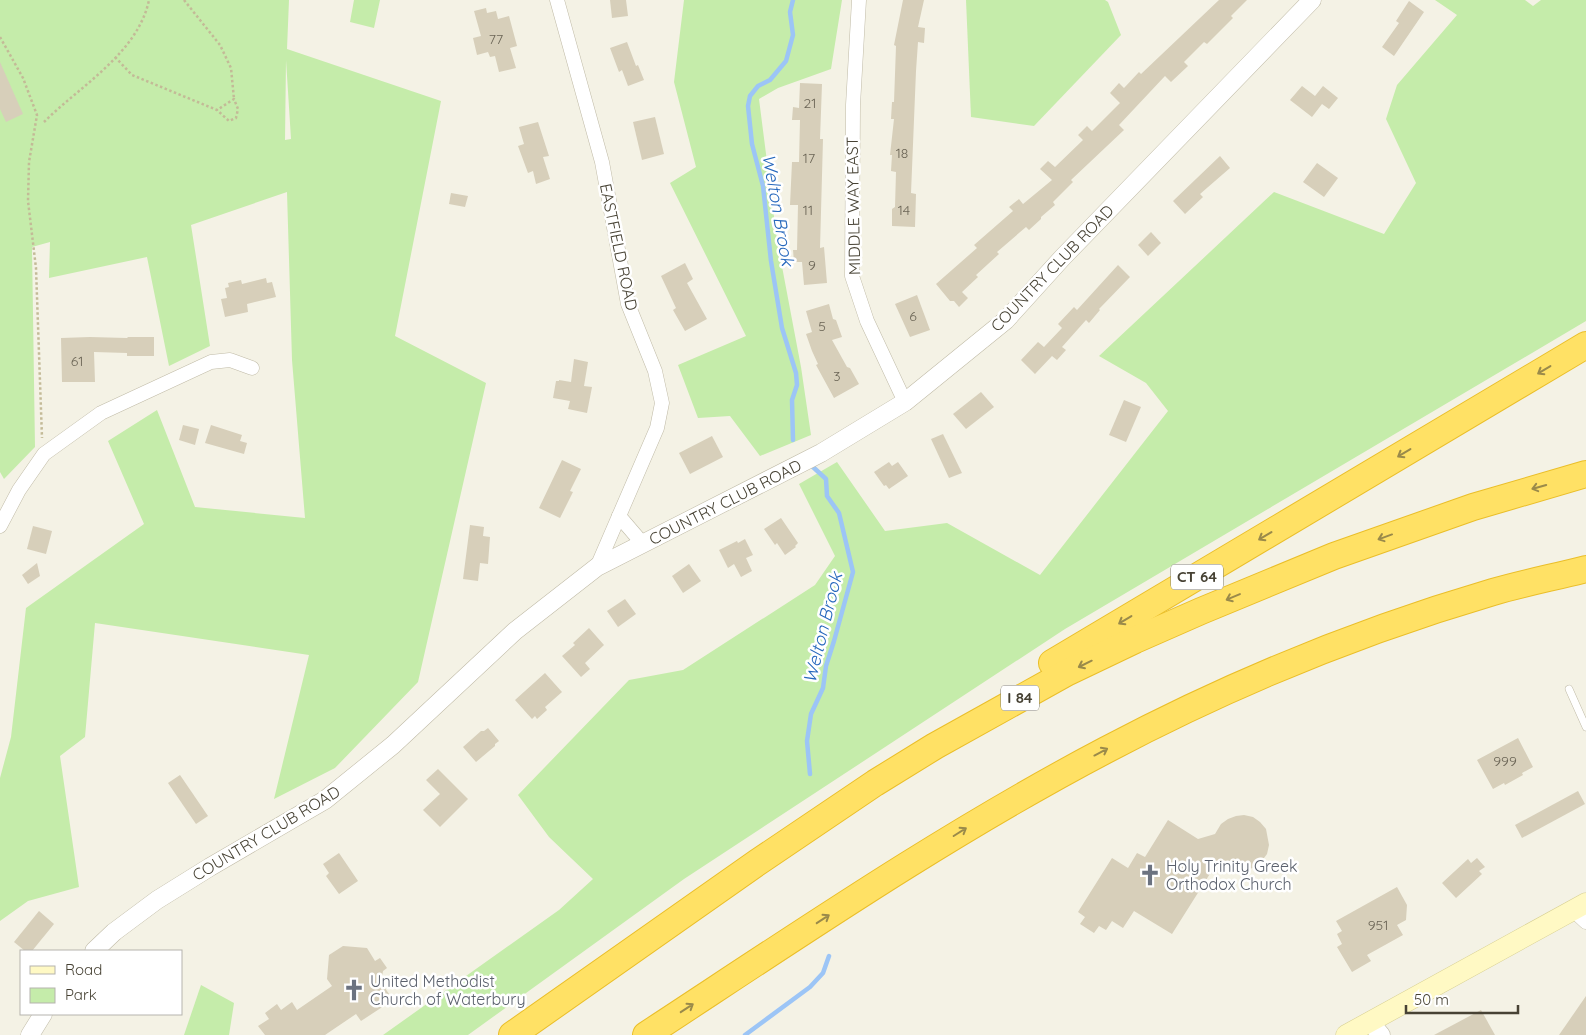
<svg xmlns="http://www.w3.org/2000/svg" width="1586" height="1035" font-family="Quicksand,sans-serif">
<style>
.green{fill:#c5ecaa;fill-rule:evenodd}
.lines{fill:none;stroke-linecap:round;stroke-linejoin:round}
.stream{stroke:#9cc5f6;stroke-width:4.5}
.building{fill:#d7cfba}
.service-casing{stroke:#c0bba7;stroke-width:8}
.minor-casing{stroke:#c0bba7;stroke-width:15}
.tertiary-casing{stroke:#c0bba7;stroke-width:19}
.secondary-casing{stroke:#d7cf91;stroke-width:21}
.motorway-casing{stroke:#eabe29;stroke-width:28}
.path{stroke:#c3ba97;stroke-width:2.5;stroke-dasharray:2.5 2.5;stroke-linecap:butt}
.service{stroke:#fff;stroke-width:7}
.minor{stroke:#fff;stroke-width:14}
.tertiary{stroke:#fff;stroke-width:18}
.secondary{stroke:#fff9c4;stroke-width:20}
.motorway{stroke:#ffe165;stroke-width:26}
.oneway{stroke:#9a8a4a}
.labels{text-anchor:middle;stroke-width:5;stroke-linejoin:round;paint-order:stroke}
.number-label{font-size:14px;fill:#6b6556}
.shield{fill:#fff;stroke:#7e7b71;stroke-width:1}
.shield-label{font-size:15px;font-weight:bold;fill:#474234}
.street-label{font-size:16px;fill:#474234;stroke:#fff}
.worship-label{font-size:16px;fill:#5b616d;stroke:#fff;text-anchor:start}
.water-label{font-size:18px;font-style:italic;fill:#2567bc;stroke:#fff}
</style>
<rect width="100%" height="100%" fill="#f4f2e5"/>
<g class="green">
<path d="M0 0H289L287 49 441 101 395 336 486 383 418 682 335 768 274 799 309 655 95 623 85 737 60 756 79 887 28 901 0 921V778L11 737 26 608 144 524 108 441 157 410 195 507 305 518 292 360 287 192 191 225 210 346 169 366 147 257 49 278 50 242 32 247 35 447 4 479 0 472ZM286 60 291 139 285 140Z"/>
<polygon points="354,0 380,0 374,28 350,22"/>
<polygon points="684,0 842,0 831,69 778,88 759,99 777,240 801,367 811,435 760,456 730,416 698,418 678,365 746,336 670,183 696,167 674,82"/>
<polygon points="966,0 1105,0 1108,2 1121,35 1034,126 971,117"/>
<polygon points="1435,0 1525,0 1533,6 1541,0 1586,0 1586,321 1065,629 684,879 468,1035 383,1035 559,910 593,879 549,837 518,795 629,680 683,670 815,585 835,556 799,484 837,462 885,531 947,523 1040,575 1168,411 1146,383 1099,356 1274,192 1384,234 1416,183 1386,119 1397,85 1457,15"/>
<polygon points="201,985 234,1003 229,1035 184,1035"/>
</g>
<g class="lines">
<g class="stream">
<polyline points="793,440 792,400 797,385 796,373 782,328 771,261 763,186 752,144 748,106 750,96 758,86 770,80 786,61 793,35 790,12 793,0"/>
<polyline points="810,774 807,741 811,714 823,688 826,666 834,641 853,572 839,513 827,496 826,479 813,467"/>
<polyline points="745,1035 810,987 823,973 829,956"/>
</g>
</g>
<g class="building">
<polygon points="610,0 626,0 628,16 612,18"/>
<polygon points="903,0 924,0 918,27 925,28 924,43 918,42 916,71 911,193 916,194 915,227 892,226 892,209 895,207 896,172 891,171 892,155 890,155 894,119 891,119 892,102 894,102 896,46 894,45"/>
<polygon points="1219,0 1247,0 1231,16 1233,18 1207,44 1204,42 1184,62 1188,66 1171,82 1165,76 1119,125 1124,130 1071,180 1073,182 1053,202 1055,205 1041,217 1041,219 1029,230 1026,227 997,252 999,254 976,275 978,277 962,292 968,298 959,307 954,301 950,301 936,284 977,248 974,245 1013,211 1009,207 1019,199 1023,204 1052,180 1040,169 1048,161 1055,167 1083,140 1078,135 1087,126 1092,131 1120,103 1110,93 1119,83 1124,88 1139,72 1141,74"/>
<polygon points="1409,1 1424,12 1394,56 1382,47 1399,23 1396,21"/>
<polygon points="486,8 487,13 496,11 498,19 509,16 517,46 510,48 516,68 499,72 495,56 490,57 488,52 477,55 473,38 481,36 474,11"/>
<polygon points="627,42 636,66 638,65 644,80 628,86 622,70 619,72 610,48"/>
<polygon points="0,62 23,114 6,122 0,109"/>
<polygon points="800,83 822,84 820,139 823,139 820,248 824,247 827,283 804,285 802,262 794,262 793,250 797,250 798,205 790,205 792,162 799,162 800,120 792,120 793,107 799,108"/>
<polygon points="1302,86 1315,96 1323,86 1338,98 1329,109 1322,104 1312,117 1290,100"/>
<polygon points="655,117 664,154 642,160 633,122"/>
<polygon points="538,122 549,156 543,157 550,179 536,184 533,171 528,173 518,146 524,144 519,127"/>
<polygon points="1220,156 1230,168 1200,194 1203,197 1185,214 1173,201"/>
<polygon points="1317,163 1338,178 1324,197 1303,182"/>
<polygon points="451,193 468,196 465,207 449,204"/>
<polygon points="1151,232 1161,243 1148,256 1138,245"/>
<polygon points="685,263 693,279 687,283 707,319 685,331 673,310 676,308 661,276"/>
<polygon points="1118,265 1130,277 1099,309 1100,310 1089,323 1086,320 1062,347 1066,350 1057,360 1052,356 1035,374 1021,360 1038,342 1044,347 1062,328 1058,324 1074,307 1077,310"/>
<polygon points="266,278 267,283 272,282 276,297 247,304 248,312 225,317 221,299 227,298 225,288 229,287 228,283 241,280 242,284"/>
<polygon points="917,295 930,330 910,337 895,304"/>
<polygon points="829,304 833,319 836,320 842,337 832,340 847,367 850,368 859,384 834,398 816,365 818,364 812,351 806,334 812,332 806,311"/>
<polygon points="90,337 127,338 128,337 154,337 154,356 127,356 127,353 94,352 95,382 62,382 61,338"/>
<polygon points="574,359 588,362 584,386 592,387 587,413 568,409 570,401 553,398 556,381 559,381 559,380 571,382"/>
<polygon points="981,392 994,407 966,429 953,414"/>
<polygon points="1124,400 1141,407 1126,442 1109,435"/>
<polygon points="183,425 199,429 195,445 179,440"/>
<polygon points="211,425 242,435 240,441 247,443 244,454 205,443"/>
<polygon points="943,434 962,473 949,478 931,439"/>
<polygon points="712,436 723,457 690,474 679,453"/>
<polygon points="562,460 581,469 570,491 573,492 560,518 539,508"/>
<polygon points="889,462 892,466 898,462 908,476 889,489 886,485 884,486 874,472"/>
<polygon points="781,518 798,543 795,546 796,547 785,555 777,543 775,545 764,529"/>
<polygon points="470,525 484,527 483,536 490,537 488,564 480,563 478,581 463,579"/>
<polygon points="33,526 52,531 46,554 27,549"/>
<polygon points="745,539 753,555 746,558 752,571 741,577 734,564 728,568 719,550 737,541 738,543"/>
<polygon points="37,563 40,576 28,584 22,575"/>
<polygon points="689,564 701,581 683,593 672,576"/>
<polygon points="625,599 636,614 618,627 607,611"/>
<polygon points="589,628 604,645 585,663 590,669 581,677 562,656 575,645 573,643"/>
<polygon points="545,673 562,692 545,707 547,710 537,719 535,716 532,719 515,700"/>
<polygon points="488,728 499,741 495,744 495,746 476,762 463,747 481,731 484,731"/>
<polygon points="1518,738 1533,767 1522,773 1523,775 1505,785 1504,783 1493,789 1477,760"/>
<polygon points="438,769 468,799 440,827 423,810 440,794 426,780"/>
<polygon points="180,775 208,816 196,824 168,783"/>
<polygon points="1578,791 1585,804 1522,838 1515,825"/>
<polygon points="1244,815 1253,817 1260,822 1266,829 1269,845 1267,854 1261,862 1253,868 1244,870 1234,869 1218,861 1172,934 1134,911 1123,928 1112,921 1106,930 1099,926 1094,933 1080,924 1085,917 1078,912 1112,858 1128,868 1137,853 1145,857 1168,820 1198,839 1215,834 1221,824 1228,819 1236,816"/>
<polygon points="339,853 358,881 339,894 326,876 329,873 323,864"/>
<polygon points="1477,858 1485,867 1479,871 1482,874 1456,898 1442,883 1468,859 1471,863"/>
<polygon points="1397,887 1407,905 1406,920 1397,925 1403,935 1367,955 1371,961 1352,972 1337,947 1342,944 1337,934 1342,931 1336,921"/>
<polygon points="39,911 54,924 32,951 25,951 14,942"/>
<polygon points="343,946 367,948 375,961 380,958 387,968 383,971 381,982 393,1000 361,1021 356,1014 325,1035 265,1035 258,1026 269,1019 265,1013 277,1004 281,1010 292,1002 297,1010 332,986 327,979 329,955"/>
<polygon points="1586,996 1586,1035 1559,1035"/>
<polygon points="1481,1010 1495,1035 1434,1035"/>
</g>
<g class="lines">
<g class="service-casing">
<polyline id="service" points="1569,689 1586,727"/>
</g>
<g class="minor-casing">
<g id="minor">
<polyline points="557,0 602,162 628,304 655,371 662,403 657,428 597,567"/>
<polyline points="859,0 853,105 852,276 867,321 905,402"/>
<polyline points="619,516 643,544"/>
<polyline points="0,526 19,490 44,454 101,413 211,362 230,360 252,368"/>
<polyline points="1573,910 1586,922"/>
</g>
</g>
<g class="tertiary-casing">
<g id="tertiary">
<polyline points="94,951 114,932 157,900 210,867 325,800 393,745 515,631 597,567 821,453 905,402 1006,320 1063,257 1312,0"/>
<polyline points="1370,1022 1381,1035"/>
<polyline points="30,1035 43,1014"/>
</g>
</g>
<g class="secondary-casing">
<polyline id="secondary" points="1346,1035 1586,903"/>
</g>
<g class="motorway-casing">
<g id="motorway">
<polyline points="1052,663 1586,345"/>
<polyline points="512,1035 758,862 875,783 935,746 1068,672 1135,640 1201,611 1334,556 1473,507 1586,474"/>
<path d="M646 1035C797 936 946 834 1106 750 1229 685 1360 631 1493 592 1524 583 1555 577 1586 569"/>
</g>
</g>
<g class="path">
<polyline points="184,0 220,45 231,68 234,99"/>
<polyline points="0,37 23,78 37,115 29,162 28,201 36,268 42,438"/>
<polyline points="115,57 132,75 217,110 229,121 236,118 238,109 234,99 217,110"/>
<path d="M44 122C80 86 138 53 149 0"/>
</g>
<use href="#service" class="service"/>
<use href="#minor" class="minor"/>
<use href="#tertiary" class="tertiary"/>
<use href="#secondary" class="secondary"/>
<use href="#motorway" class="motorway"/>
</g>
<defs><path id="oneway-shaft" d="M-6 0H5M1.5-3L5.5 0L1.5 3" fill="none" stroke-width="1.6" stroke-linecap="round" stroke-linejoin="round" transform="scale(1.25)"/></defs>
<g class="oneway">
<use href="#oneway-shaft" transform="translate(1544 370) rotate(149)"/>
<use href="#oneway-shaft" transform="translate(1404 453) rotate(149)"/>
<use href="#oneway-shaft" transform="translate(1539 487) rotate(164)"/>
<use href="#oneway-shaft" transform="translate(1265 536) rotate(149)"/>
<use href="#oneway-shaft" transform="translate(1385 537) rotate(160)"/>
<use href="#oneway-shaft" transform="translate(1233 597) rotate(157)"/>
<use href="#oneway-shaft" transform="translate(1125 620) rotate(149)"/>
<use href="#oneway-shaft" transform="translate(1085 664) rotate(154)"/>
<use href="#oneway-shaft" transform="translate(1101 752) rotate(-28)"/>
<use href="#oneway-shaft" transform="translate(960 832) rotate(-32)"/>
<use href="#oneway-shaft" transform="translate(823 919) rotate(-33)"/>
<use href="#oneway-shaft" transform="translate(687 1008) rotate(-33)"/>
</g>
<defs>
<g id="church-bare" transform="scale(1.725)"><path d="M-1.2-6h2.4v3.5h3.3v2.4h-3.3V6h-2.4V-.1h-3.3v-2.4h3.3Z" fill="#6b7280" stroke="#fff" stroke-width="2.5" paint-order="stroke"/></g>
</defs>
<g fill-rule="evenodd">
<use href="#church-bare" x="1150" y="875"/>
<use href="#church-bare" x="354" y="990"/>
</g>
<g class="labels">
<g class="number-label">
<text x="496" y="44">77</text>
<text x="810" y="108">21</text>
<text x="902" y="158">18</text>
<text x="809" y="163">17</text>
<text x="808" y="215">11</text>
<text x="904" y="215">14</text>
<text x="812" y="270">9</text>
<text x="913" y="321">6</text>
<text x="822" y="331">5</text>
<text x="77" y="366">61</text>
<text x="837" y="381">3</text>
<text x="1505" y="766">999</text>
<text x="1378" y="930">951</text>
</g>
<g class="shield">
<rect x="1171" y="564.5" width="52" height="25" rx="4"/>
<rect x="1001" y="685.5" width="38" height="25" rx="4"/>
</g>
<g class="shield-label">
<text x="1197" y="582">CT 64</text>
<text x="1020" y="703">I 84</text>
</g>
<g class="street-label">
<text transform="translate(853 206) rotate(-91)" y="6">MIDDLE WAY EAST</text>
<text transform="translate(619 247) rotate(78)" y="6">EASTFIELD ROAD</text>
<text transform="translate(1052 268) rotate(-46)" y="6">COUNTRY CLUB ROAD</text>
<text transform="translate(725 502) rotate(-27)" y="6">COUNTRY CLUB ROAD</text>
<text transform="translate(266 833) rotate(-31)" y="6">COUNTRY CLUB ROAD</text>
</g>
<g class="worship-label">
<text x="1166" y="872">Holy Trinity Greek<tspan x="1166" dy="18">Orthodox Church</tspan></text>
<text x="370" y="987">United Methodist<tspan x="370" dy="18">Church of Waterbury</tspan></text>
</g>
<g class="water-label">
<text transform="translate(778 210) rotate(80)" y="6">Welton Brook</text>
<text transform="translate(823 628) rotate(-76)" y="6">Welton Brook</text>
</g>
</g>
<rect x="20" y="950" width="162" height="65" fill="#ffffff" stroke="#b5b3ae"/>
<rect x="30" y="966" width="25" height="8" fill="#fff9c4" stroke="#b5b3ae"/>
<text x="65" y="975" font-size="15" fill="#474234">Road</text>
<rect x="30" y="988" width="25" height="15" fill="#c5ecaa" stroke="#b5b3ae"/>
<text x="65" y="1000" font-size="15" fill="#474234">Park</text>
<path d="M1406 1005v8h112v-8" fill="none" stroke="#474234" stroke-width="2.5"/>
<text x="1414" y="1005" font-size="15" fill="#474234" stroke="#ffffff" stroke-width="4" paint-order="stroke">50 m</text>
</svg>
